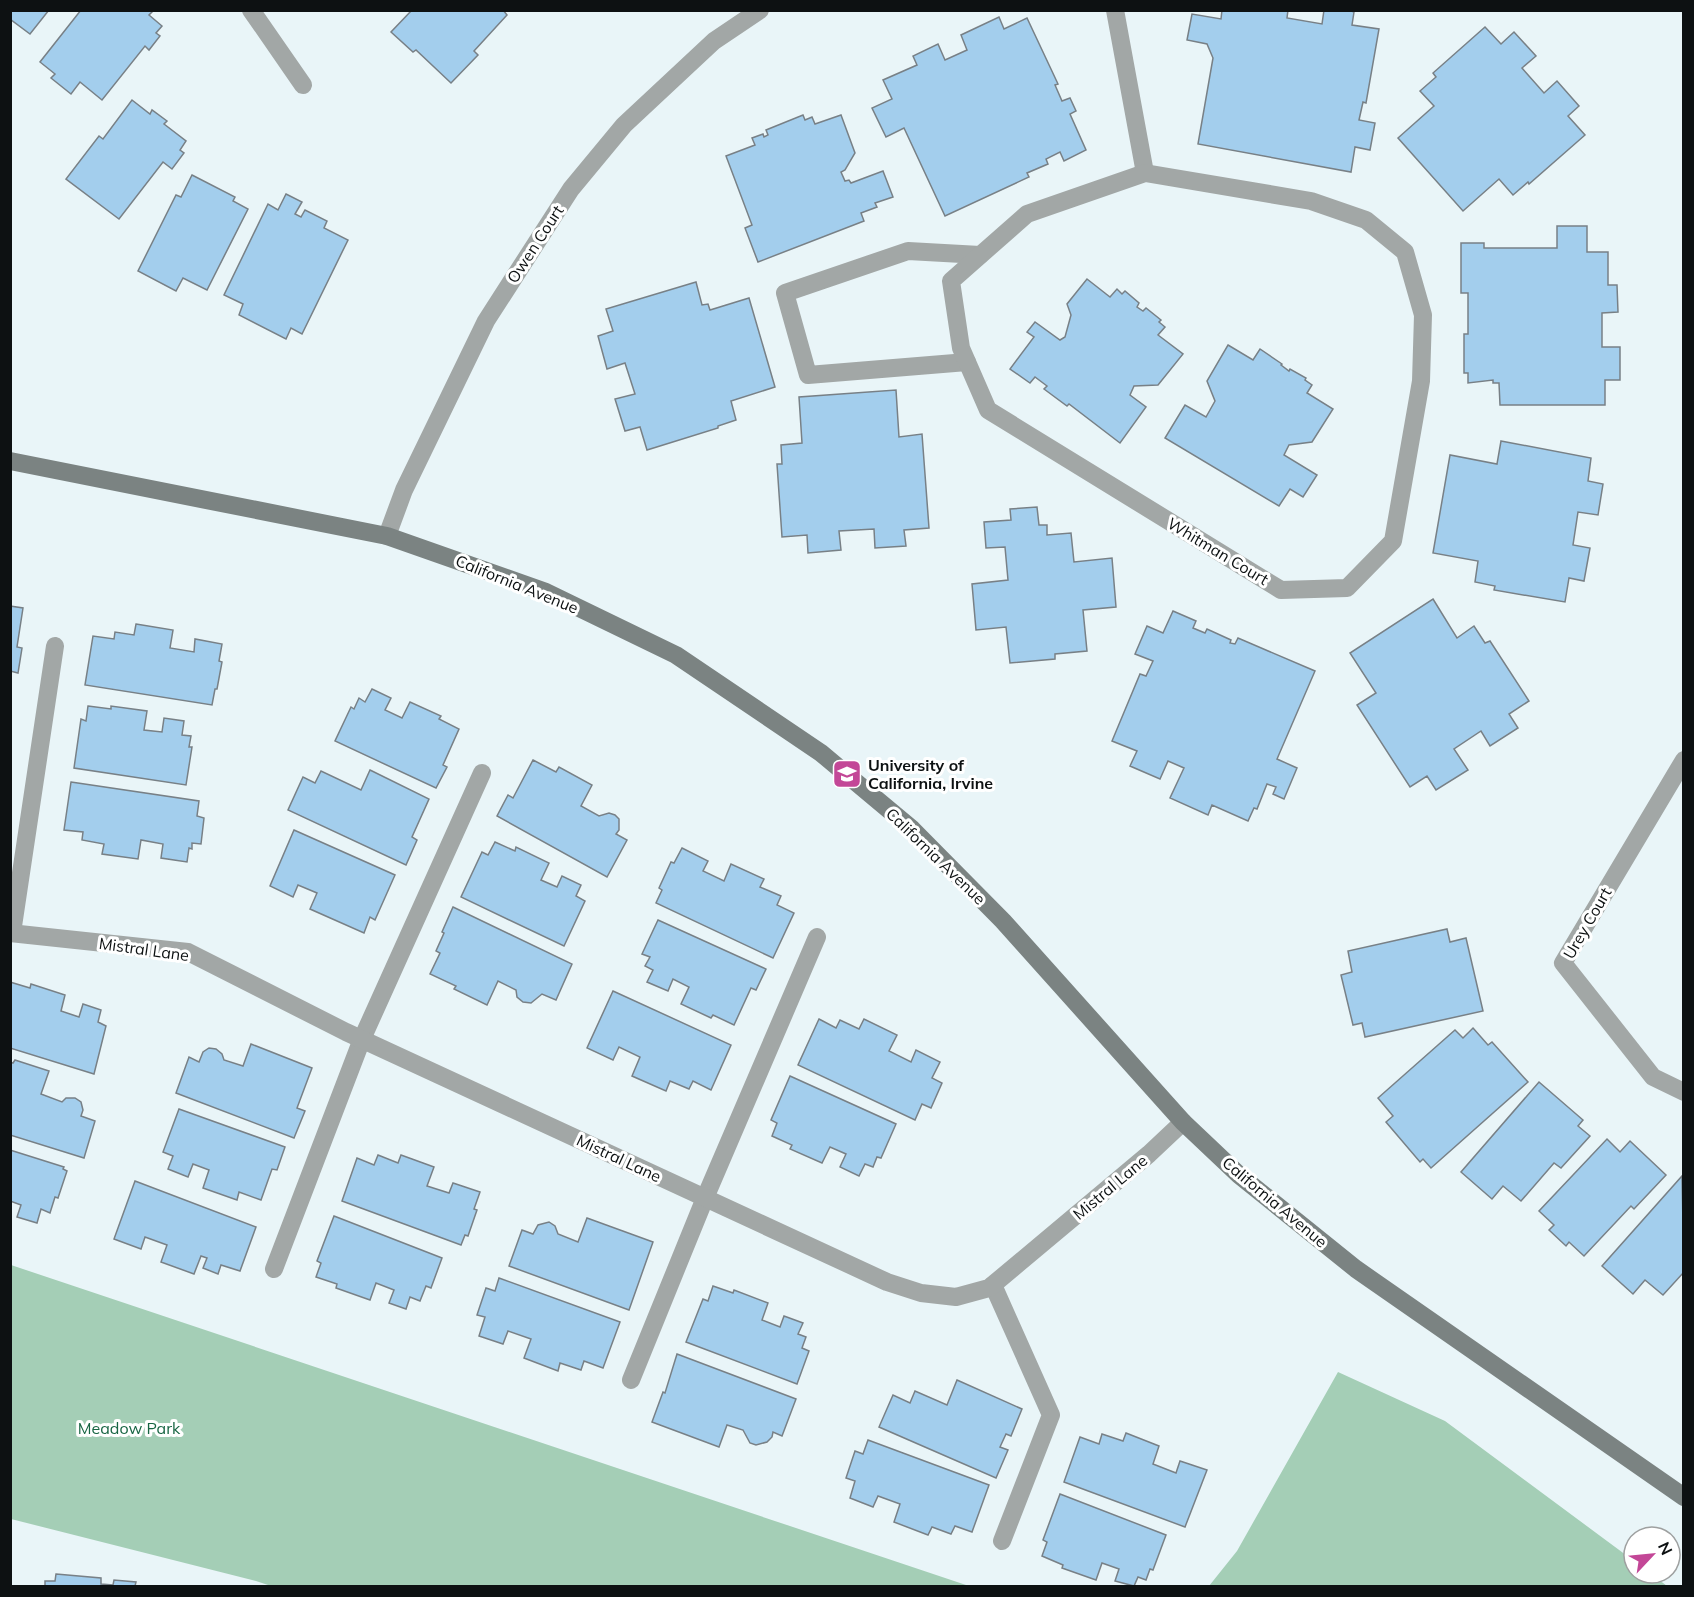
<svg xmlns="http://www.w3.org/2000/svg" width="1694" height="1597" font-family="Mulish,sans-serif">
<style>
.green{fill:#a4ceb6}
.building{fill:#a3ceed;stroke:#788086;stroke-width:1.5}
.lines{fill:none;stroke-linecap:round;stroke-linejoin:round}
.lane{stroke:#a2a7a6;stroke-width:18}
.street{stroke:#a2a7a6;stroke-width:18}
.secondary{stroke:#7b8382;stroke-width:18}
.labels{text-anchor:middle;stroke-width:6;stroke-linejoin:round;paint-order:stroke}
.street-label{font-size:16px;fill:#0d1112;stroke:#fff}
.poi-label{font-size:16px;font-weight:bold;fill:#0d1112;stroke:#fff;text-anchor:start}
.park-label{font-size:16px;fill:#176543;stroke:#fff}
</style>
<rect width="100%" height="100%" fill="#e9f5f8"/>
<g class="green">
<polygon points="10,1265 11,1265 969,1586 271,1586 256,1581 11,1519"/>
<polygon points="1338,1372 1445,1421 1634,1561 1634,1573 1650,1573 1667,1586 1209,1586 1237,1551"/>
</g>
<g class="building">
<polygon points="10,10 49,10 30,34 10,19"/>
<polygon points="81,10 150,10 152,12 149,15 162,26 156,33 160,36 149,50 145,46 102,100 80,82 71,94 51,78 55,74 40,62"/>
<polygon points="412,10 503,10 507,15 474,51 478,55 451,83 416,50 413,52 391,32"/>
<polygon points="1222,10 1288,10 1287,18 1322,24 1324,10 1349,10 1354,12 1352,25 1379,29 1366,103 1363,102 1359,120 1375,123 1370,150 1355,147 1351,172 1198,144 1213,58 1207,44 1187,40 1192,14 1221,19"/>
<polygon points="999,17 1004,29 1027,18 1058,84 1055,85 1062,101 1070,98 1076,111 1070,114 1086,150 1064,161 1060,152 1046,159 1048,164 1027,173 1029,177 945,216 904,128 886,137 872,108 892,99 883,80 917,65 913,56 938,44 945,60 967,50 961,35"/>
<polygon points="1485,27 1501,44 1514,32 1536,56 1522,68 1544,93 1557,81 1579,106 1568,116 1585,135 1529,184 1528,182 1513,195 1499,179 1463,211 1398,138 1434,106 1420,91 1436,77 1433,73"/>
<polygon points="132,100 150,114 152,110 167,121 164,124 186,141 180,150 184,153 172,169 163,162 119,219 66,179 99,136 103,139"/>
<polygon points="803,115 805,120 812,117 815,124 841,115 855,153 845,170 841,172 845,181 849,180 851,183 883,171 893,197 875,203 877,207 861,213 864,221 758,262 745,228 752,225 726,156 755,145 752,138 763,134 764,137 768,135 766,130"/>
<polygon points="192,175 235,197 233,201 248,209 207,290 183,278 176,291 138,271 176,195 181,197"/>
<polygon points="286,194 302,202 295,214 301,217 305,210 327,221 324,228 348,240 302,334 291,328 286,339 239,315 243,304 224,295 268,204 278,210"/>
<polygon points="1557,226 1587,226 1587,252 1608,252 1608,285 1617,285 1618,312 1602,313 1602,347 1620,347 1620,380 1605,380 1605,405 1500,405 1499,383 1493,383 1493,380 1468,383 1468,373 1464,373 1464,334 1468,334 1468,293 1461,293 1461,243 1484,243 1484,248 1557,248"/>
<polygon points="1087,279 1110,297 1117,289 1122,294 1125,291 1139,303 1137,307 1143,311 1146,308 1161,320 1159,322 1165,327 1158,335 1183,354 1158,385 1134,386 1130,395 1146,407 1120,443 1069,404 1067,406 1044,389 1047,386 1035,377 1030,383 1010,369 1034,337 1027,332 1035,322 1060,340 1065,337 1071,315 1067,304"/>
<polygon points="696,282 702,305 708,304 710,310 749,298 775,387 731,401 736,420 718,426 718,428 647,450 640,427 625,431 615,399 635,394 625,363 607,369 598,336 613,331 606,309"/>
<polygon points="1228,345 1253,360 1260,349 1282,364 1281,365 1289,371 1290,369 1306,378 1305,380 1312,385 1307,393 1333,409 1312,442 1289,445 1284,455 1317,475 1303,497 1290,489 1279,506 1165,438 1185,405 1206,417 1215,401 1207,381"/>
<polygon points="896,390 899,437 922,434 929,528 904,530 906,546 875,548 874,529 839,531 841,550 808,553 807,535 782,537 777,464 782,464 781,445 802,443 799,397"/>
<polygon points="1501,441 1591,458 1588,481 1603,484 1598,515 1578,512 1573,545 1590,548 1584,581 1569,578 1565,602 1494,590 1495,586 1475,582 1478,561 1433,553 1450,455 1497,464"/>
<polygon points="1037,507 1039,525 1047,525 1047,535 1071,533 1074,562 1112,558 1116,607 1083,610 1087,651 1055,654 1055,659 1010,663 1006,627 976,630 972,584 1008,580 1005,547 986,548 984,522 1011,520 1010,509"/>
<polygon points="1433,599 1457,638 1474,626 1485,643 1490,641 1529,701 1509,714 1518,728 1490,746 1481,731 1454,749 1468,770 1436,790 1427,776 1410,787 1357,705 1376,693 1350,653"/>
<polygon points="10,606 23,608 17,647 22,648 18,673 10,671"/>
<polygon points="1173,611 1196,621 1193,628 1205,633 1207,629 1231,640 1230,643 1235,644 1238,638 1315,671 1277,759 1297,768 1284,799 1273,794 1276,787 1267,784 1257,809 1254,808 1248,821 1212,805 1208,815 1170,798 1184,768 1168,761 1160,779 1130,766 1137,751 1112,741 1140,674 1146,676 1153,661 1135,654 1147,626 1163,633"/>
<polygon points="136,624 173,630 170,648 194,652 195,639 222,644 219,661 222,662 217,689 215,689 212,705 85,685 93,636 114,639 115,632 134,635"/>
<polygon points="372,689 391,698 385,710 402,718 410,702 441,716 439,719 459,729 443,765 447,767 436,788 335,741 351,707 354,709 359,698 365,702"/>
<polygon points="88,706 111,709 111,706 147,711 144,730 162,732 164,718 184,721 182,735 191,736 189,747 192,747 186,785 74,768 81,719 86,721"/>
<polygon points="533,760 556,772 559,767 592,785 581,806 599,816 609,813 615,815 619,819 619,830 616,834 627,840 607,877 497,816 508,795 513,798"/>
<polygon points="370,770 429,799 412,837 417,840 406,865 288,810 303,777 315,783 321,771 361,790"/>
<polygon points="71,782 199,801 197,816 204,818 201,844 192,843 192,849 189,848 187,862 161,858 163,844 141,840 138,859 102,854 104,844 82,840 83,832 64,830"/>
<polygon points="294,830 395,875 375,920 370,917 364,933 310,909 317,893 298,885 293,897 270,886"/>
<polygon points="495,842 515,851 516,847 549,863 541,880 557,887 562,876 581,885 576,896 585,901 564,946 461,897 482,852 488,855"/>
<polygon points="682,848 708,861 703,871 724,881 731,864 764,879 760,887 781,896 777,905 794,913 773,958 656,903 662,890 659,888 671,862 674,863"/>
<polygon points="453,907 572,964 556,1000 542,994 531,1003 523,1002 517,997 516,990 498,981 487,1005 454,989 456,986 430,974 440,953 436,951 444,933 442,932"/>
<polygon points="658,920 766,969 756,990 751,988 734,1025 713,1015 711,1018 681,1004 689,987 673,979 668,991 647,982 653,970 645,966 650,957 642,954"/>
<polygon points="1447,929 1450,942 1466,938 1483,1011 1365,1037 1362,1023 1353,1025 1341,975 1352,972 1348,951"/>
<polygon points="10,982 30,988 31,984 65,995 61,1011 79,1017 83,1004 101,1010 98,1022 106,1026 94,1074 10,1048"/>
<polygon points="613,991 731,1045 711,1090 693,1081 689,1089 670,1081 666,1091 632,1076 640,1057 619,1047 613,1060 587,1048"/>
<polygon points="819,1019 836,1028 840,1020 859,1029 864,1019 897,1035 889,1051 911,1062 916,1050 940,1062 932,1078 942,1083 931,1108 922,1104 915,1120 798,1065"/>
<polygon points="1473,1028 1488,1045 1492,1042 1528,1082 1431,1168 1423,1159 1420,1162 1386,1122 1393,1116 1378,1098 1455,1030 1463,1038"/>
<polygon points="251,1044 312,1068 297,1108 305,1111 294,1138 176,1093 189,1057 199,1062 203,1052 209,1048 216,1049 222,1054 224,1060 243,1066"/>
<polygon points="15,1060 49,1071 41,1094 62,1102 66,1098 75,1098 81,1102 83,1110 81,1116 95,1121 84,1158 10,1135 10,1062 13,1063"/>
<polygon points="790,1076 896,1124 881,1158 877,1157 873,1167 865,1164 859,1176 840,1167 846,1154 830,1147 822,1163 790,1149 792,1145 772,1136 777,1123 771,1120"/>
<polygon points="1539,1082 1583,1120 1578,1126 1590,1136 1561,1168 1554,1163 1521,1201 1503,1186 1492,1199 1461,1172"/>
<polygon points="179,1109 285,1147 277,1170 272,1169 261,1200 239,1192 237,1200 203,1188 209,1170 193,1164 188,1177 168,1169 173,1156 163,1152"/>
<polygon points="1607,1139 1620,1152 1630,1141 1666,1175 1634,1209 1631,1206 1584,1256 1569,1242 1566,1246 1549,1230 1554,1225 1539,1211"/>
<polygon points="10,1150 64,1167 63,1169 67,1171 58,1198 55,1197 50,1213 41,1209 37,1223 17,1217 21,1205 10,1201"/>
<polygon points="378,1155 398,1163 401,1155 434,1167 427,1186 449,1193 453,1183 480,1192 474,1209 477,1210 468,1236 465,1235 461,1245 342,1201 357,1158 374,1165"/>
<polygon points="1682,1176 1684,1272 1663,1295 1645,1280 1633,1294 1602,1266"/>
<polygon points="135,1181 256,1227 240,1271 221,1265 218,1274 203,1268 207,1258 201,1256 194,1274 161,1262 167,1245 145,1237 141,1249 114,1239"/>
<polygon points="334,1216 442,1258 431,1288 426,1286 420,1301 410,1297 406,1309 389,1303 394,1290 376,1283 370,1300 336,1288 337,1284 316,1277 321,1263 317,1261"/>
<polygon points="587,1218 653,1242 629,1310 509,1266 522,1230 533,1234 538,1225 549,1222 555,1226 558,1234 578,1242"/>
<polygon points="499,1278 620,1322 603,1368 584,1361 581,1370 560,1363 558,1371 524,1358 531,1339 508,1331 503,1344 479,1336 485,1317 477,1315 486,1288 495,1291"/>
<polygon points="713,1286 733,1293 734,1290 768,1303 762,1320 780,1327 784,1316 803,1323 798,1334 806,1337 802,1348 809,1351 797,1384 686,1342 703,1299 708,1301"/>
<polygon points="677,1354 796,1399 782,1436 773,1432 772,1437 767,1442 756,1445 750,1443 743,1430 727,1425 719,1447 652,1422 663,1392 665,1393"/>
<polygon points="957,1380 1022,1409 1011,1436 1006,1434 1000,1447 1008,1450 996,1478 879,1427 893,1395 910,1403 915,1391 947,1405"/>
<polygon points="1126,1433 1159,1446 1153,1464 1176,1473 1180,1461 1207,1470 1185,1527 1064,1482 1080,1437 1099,1444 1102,1434 1123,1441"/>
<polygon points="868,1440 989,1485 972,1532 955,1526 951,1534 932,1527 928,1535 894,1522 900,1504 878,1496 873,1507 850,1498 855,1481 846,1478 855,1451 863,1454"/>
<polygon points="1060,1494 1166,1535 1153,1570 1150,1569 1146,1580 1138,1577 1134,1586 1115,1581 1119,1569 1102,1563 1096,1580 1062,1568 1063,1565 1042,1556 1047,1542 1043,1540"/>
<polygon points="56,1574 101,1578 101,1584 113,1585 114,1580 136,1582 135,1586 45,1586 45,1581 55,1581"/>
</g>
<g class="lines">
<g class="lane">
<polyline points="967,362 808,375 785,293 908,251 980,255"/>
<polyline points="12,933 55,646"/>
<polyline points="274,1269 362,1039 482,773"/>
<polyline points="993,1285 1051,1415 1002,1541"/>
<polyline points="631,1380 705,1198 817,937"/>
</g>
<g class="street">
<polyline points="251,10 303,85"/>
<polyline points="1115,10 1145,173"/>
<polygon points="1145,173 1311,201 1366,220 1405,252 1423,315 1421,381 1393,541 1347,588 1281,590 988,410 961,348 951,281 1027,214"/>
<polyline points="387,536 404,490 486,321 571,189 624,125 714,41 760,10"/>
<polyline points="1684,760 1563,963 1653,1077 1684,1092"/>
<polyline points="10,933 188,952 346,1032 887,1282 921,1293 956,1297 989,1288 1149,1154 1183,1122"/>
</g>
<polyline class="secondary" points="10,461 387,536 546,592 676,655 821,753 912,829 1003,921 1183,1122 1239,1175 1356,1269 1684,1497"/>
</g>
<defs>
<g id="university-square" transform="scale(1.5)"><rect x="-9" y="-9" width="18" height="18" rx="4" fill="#c34797" stroke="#fff"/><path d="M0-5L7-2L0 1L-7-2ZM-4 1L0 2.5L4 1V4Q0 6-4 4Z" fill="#fff"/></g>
</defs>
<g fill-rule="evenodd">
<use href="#university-square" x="847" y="774"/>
</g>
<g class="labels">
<g class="street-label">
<text transform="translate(535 244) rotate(-57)" y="6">Owen Court</text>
<text transform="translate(1218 551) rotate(31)" y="6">Whitman Court</text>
<text transform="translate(517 584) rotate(22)" y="6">California Avenue</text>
<text transform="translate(936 856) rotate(44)" y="6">California Avenue</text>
<text transform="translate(1587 923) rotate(-60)" y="6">Urey Court</text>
<text transform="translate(144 949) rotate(8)" y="6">Mistral Lane</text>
<text transform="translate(619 1158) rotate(25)" y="6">Mistral Lane</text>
<text transform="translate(1110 1187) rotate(-40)" y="6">Mistral Lane</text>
<text transform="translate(1275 1202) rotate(40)" y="6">California Avenue</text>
</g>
<g class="poi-label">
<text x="868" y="771">University of<tspan x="868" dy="18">California, Irvine</tspan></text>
</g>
<g class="park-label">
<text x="129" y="1434">Meadow Park</text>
</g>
</g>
<rect width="1694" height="1597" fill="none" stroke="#0d1112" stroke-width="24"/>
<g transform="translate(1652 1555) rotate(64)"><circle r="28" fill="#ffffff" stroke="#9ea0a0" stroke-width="1.5"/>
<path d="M0-4.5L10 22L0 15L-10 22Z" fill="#c34797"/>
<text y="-9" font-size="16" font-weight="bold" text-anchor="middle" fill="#0d1112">N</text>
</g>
</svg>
